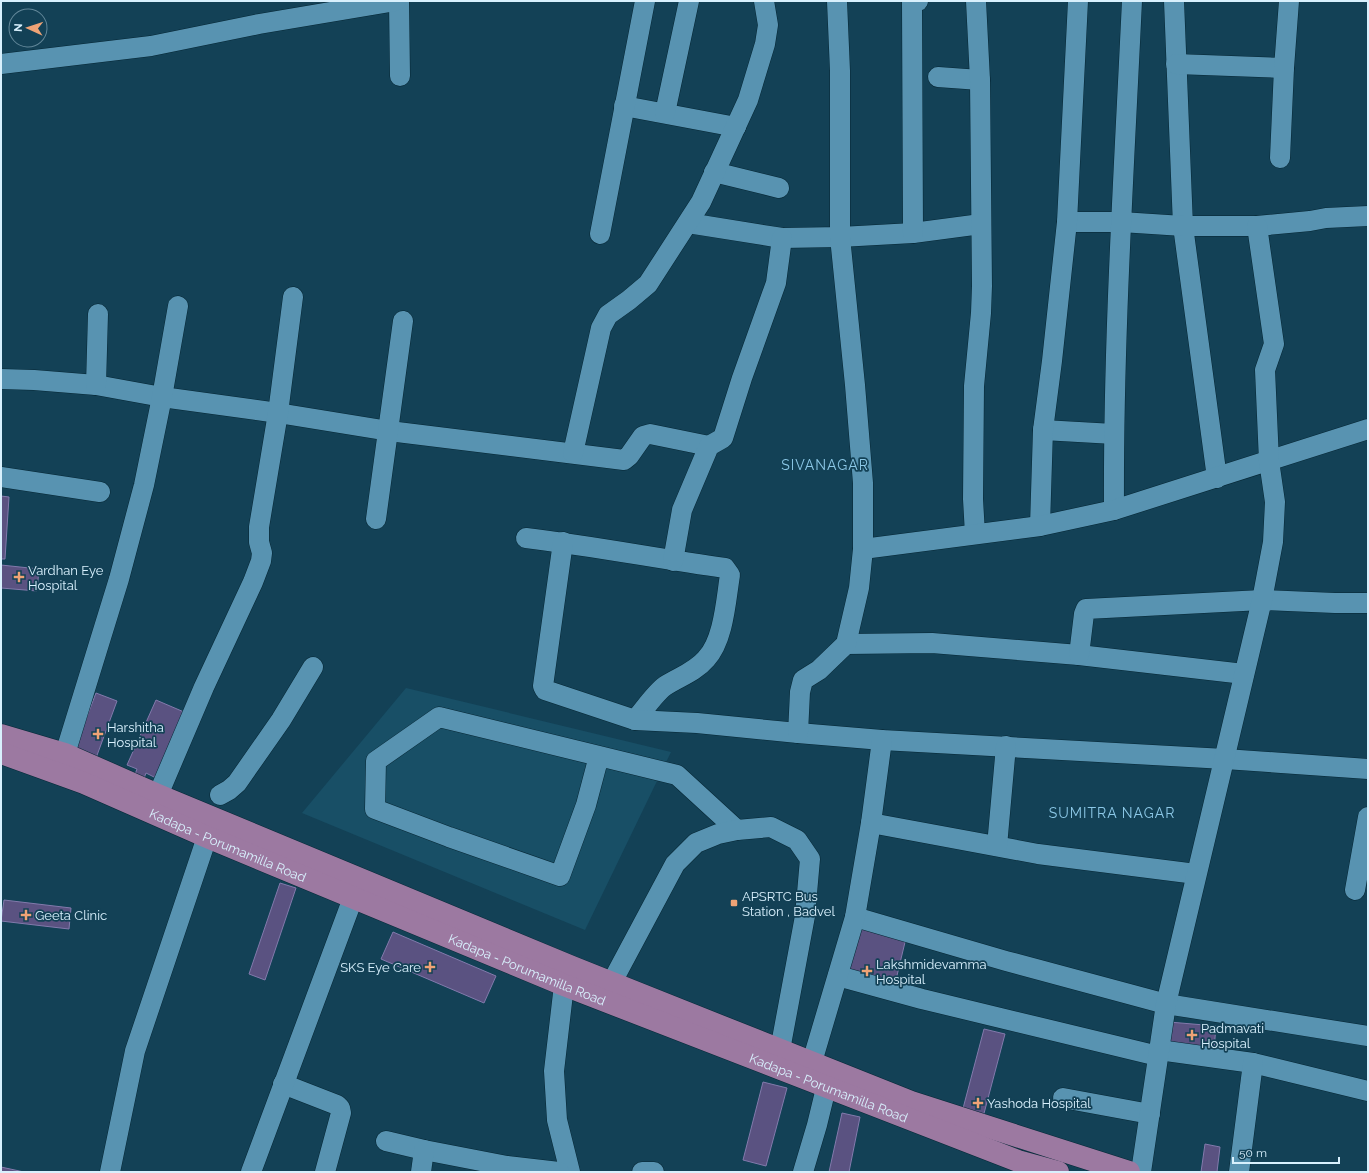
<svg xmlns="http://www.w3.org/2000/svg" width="1369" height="1173" font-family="Raleway,sans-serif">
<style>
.built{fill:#184f66}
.building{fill:#5a5281;stroke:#827aac}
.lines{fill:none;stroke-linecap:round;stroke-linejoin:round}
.minor-casing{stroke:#062735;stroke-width:21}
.major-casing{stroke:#062735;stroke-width:23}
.minor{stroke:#5893b1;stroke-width:20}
.major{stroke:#9c79a1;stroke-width:22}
.poi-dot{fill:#efa376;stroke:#134156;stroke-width:1.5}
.labels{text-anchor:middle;stroke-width:3.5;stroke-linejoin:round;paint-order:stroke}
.poi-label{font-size:13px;fill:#d8f0fd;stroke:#134156;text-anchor:start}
.street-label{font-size:13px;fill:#d8f0fd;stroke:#134156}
.neighbourhood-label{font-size:14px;letter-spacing:1px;fill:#8cc8e7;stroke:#134156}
</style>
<rect width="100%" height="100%" fill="#134156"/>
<polygon class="built" points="406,688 671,752 585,930 302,813"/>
<g class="building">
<polygon points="1,496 9,497 5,559 1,559"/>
<polygon points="1,565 39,569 37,591 1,588"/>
<polygon points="96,693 117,701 96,758 74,750"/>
<polygon points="156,700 184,712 156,778 146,773 143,781 134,777 137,769 127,765"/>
<polygon points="280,883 296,888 265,980 249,974"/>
<polygon points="4,900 71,908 69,929 1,921"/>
<polygon points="858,926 906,938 894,988 846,977"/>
<polygon points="393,932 496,976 484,1003 381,959"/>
<polygon points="1169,1022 1216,1026 1214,1050 1167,1047"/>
<polygon points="984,1029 1005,1034 982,1121 961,1116"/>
<polygon points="763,1082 787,1088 766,1166 743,1160"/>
<polygon points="842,1113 860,1117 849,1172 829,1172"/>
<polygon points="1205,1144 1220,1147 1217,1172 1201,1172"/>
<polygon points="1,1167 24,1172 1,1172"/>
</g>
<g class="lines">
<g class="minor-casing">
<g id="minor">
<polyline points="399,1 400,76"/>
<polyline points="1174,1 1183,226 1217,478"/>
<polyline points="1,64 151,46 259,24 396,1"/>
<polyline points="1176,64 1284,68"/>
<polyline points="938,77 980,80"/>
<polyline points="624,106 736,127"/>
<polyline points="665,113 689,1"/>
<polyline points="1280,158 1284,68 1289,1"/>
<polyline points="714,172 779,188"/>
<polyline points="1067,222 1121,222 1183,226 1257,226 1310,221 1326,218 1368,216"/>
<polyline points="688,223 782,238 840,237 913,233 981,224"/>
<polyline points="913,233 912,3 918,1"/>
<polyline points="600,234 645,1"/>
<polyline points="1,379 34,380 96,385 162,397 278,413 389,431 624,460 629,456 643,436 650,434 709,446"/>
<polyline points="96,385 98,314"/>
<polyline points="1043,430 1114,434"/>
<polyline points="573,453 601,328 608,315 629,300 648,284 701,202 748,100 765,44 768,25 764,1"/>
<polyline points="1,477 100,492"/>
<path d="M1114 510C1113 340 1124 171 1132 1"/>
<polyline points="376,519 403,321"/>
<polyline points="1040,526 1043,430 1052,361 1067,222 1078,1"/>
<polyline points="975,534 973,499 974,386 981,313 982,286 980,80 976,1"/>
<path d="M526 538C593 546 659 559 725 568L730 575C726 599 724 640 706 659 695 672 679 677 665 686 656 692 643 711 635 720"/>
<polyline points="563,542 543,686 545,690 635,720 697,723 798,733 882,740 1225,759 1368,769"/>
<polyline points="863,549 1040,526 1114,510 1368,429"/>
<polyline points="673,561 682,510 709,446 723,438 742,378 776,283 782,238"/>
<polyline points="846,644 932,643 1079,655 1244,674"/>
<polyline points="1079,655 1084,614 1086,609 1262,600 1335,603 1368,603"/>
<polyline points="798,733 800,692 803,680 819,670 846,644 859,588 863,549 863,483 855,385 840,237 840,71 837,1"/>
<polyline points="65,754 119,579 144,485 162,397 178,306"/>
<polyline points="599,756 586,805 560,876 449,837 375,809 376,761 439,717 677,775 737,830"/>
<polyline points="158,795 204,687 253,582 261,561 262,553 259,542 259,527 278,413 293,297"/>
<polyline points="220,795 229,790 237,783 281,720 313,667"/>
<polyline points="871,823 1038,854 1196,874"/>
<polyline points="997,846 1006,746"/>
<polyline points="1355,890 1368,817"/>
<polyline points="855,917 1006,961 1166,1004 1368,1036"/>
<polyline points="838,976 922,999 1158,1056"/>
<polyline points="612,982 675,864 696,843 718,834 737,830 771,827 797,840 810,859 805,916 780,1050"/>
<polyline points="564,985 554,1071 557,1120 570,1172"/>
<polyline points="1159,1050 1253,1063 1368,1091"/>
<polyline points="812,1062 855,917 871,823 882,740"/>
<polyline points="283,1084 337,1105 340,1108 341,1113 325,1172"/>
<polyline points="1063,1098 1150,1114"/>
<polyline points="386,1141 424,1150 507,1166 559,1172"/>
<polyline points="110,1172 135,1051 207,837"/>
<polyline points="251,1172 353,898"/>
<polyline points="421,1172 424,1150"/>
<polyline points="642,1172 654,1172"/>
<polyline points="803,1172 817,1125 826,1088"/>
<polyline points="1141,1172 1166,1004 1262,600 1273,542 1275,502 1269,461 1265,370 1274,344 1257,226"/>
<polyline points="1239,1172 1253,1063"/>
</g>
</g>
<g class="major-casing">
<g id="major">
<polyline points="1,735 65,754 158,795 572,967 911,1102 1129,1172"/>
<path id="s1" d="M1 753 84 783 207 837 564 985 1018 1161 1058 1172"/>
</g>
</g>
<use href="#minor" class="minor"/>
<use href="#major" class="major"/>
</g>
<g class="poi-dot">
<path d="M17 571h4v4h4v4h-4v4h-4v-4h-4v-4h4z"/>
<path d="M96 728h4v4h4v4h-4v4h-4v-4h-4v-4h4z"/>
<rect x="730" y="899" width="8" height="8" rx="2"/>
<path d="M24 909h4v4h4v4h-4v4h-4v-4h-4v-4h4z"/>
<path d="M428 961h4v4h4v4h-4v4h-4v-4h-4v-4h4z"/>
<path d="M865 965h4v4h4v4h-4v4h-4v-4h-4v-4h4z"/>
<path d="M1190 1029h4v4h4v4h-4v4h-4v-4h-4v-4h4z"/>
<path d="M976 1097h4v4h4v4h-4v4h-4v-4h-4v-4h4z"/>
</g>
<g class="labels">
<g class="poi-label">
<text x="28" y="575">Vardhan Eye<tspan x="28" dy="15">Hospital</tspan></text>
<text x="107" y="732">Harshitha<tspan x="107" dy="15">Hospital</tspan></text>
<text x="742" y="901">APSRTC Bus<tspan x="742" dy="15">Station , Badvel</tspan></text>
<text x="35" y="920">Geeta Clinic</text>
<text x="876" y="969">Lakshmidevamma<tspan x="876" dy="15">Hospital</tspan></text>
<text x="421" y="972" text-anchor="end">SKS Eye Care</text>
<text x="1201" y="1033">Padmavati<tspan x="1201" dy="15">Hospital</tspan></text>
<text x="987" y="1108">Yashoda Hospital</text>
</g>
<g class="street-label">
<text dy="5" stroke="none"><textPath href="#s1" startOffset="245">Kadapa - Porumamilla Road</textPath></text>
<text dy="5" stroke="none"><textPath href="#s1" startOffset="569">Kadapa - Porumamilla Road</textPath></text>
<text dy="5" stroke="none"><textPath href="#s1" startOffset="893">Kadapa - Porumamilla Road</textPath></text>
</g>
<g class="neighbourhood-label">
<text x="825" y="470">SIVANAGAR</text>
<text x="1112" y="818">SUMITRA NAGAR</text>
</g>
</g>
<rect width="1369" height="1173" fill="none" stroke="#d8f0fd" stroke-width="4"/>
<g transform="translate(28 28) rotate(273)"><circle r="19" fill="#134156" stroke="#628799"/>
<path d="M0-3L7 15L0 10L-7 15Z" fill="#efa376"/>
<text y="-6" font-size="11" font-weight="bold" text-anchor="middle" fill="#d8f0fd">N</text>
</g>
<path d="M1233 1157v6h106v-6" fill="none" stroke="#d8f0fd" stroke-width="2"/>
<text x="1239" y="1157" font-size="12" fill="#d8f0fd" stroke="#134156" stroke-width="3" paint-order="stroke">50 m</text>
</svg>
